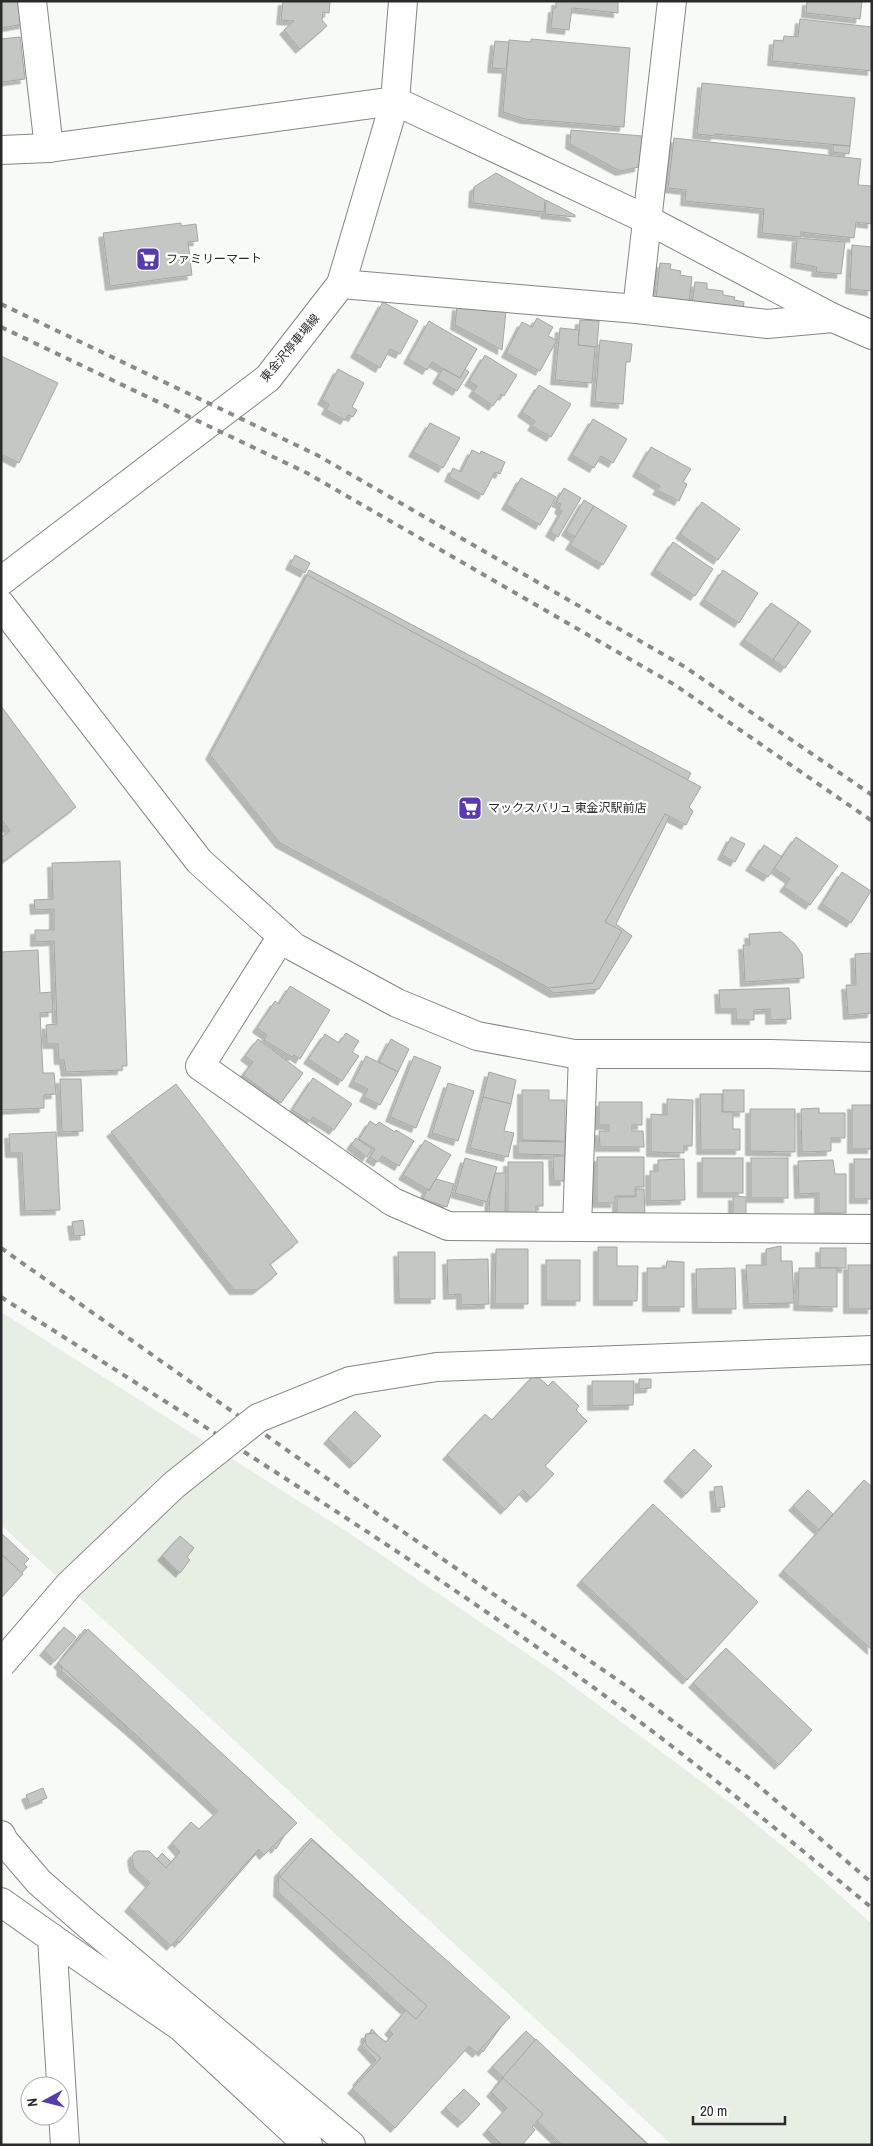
<svg xmlns="http://www.w3.org/2000/svg" width="873" height="2146" font-family="'Archivo Narrow','Noto Sans JP',sans-serif">
<style>
.built{fill:#e7efe5}
.building{fill:#c4c7c3;stroke:#a4a7a3;filter:url(#shadow)}
.lines{fill:none;stroke-linecap:round;stroke-linejoin:round}
.minor-casing{stroke:#848783;stroke-width:30}
.tertiary-casing{stroke:#848783;stroke-width:30}
.secondary-casing{stroke:#848783;stroke-width:30}
.minor{stroke:#fff;stroke-width:28}
.tertiary{stroke:#fff;stroke-width:28}
.secondary{stroke:#fff;stroke-width:28}
.rail{stroke:#898b89;stroke-width:4;stroke-dasharray:6 6;stroke-linecap:butt}
.tertiary-bridge-casing{stroke:#848783;stroke-width:30;stroke-linecap:butt}
.tertiary-bridge{stroke:#fff;stroke-width:28}
.labels{text-anchor:middle;stroke-width:4.5;stroke-linejoin:round;paint-order:stroke}
.poi-label{font-size:12px;fill:#292a29;stroke:#fff;text-anchor:start}
.street-label{font-size:12px;fill:#292a29;stroke:#fff}
</style>
<defs>
<filter id="shadow"><feDropShadow dx="-4.5" dy="4.5" stdDeviation="0" flood-color="#0004"/></filter>
</defs>
<rect width="100%" height="100%" fill="#f7faf6"/>
<polygon class="built" points="1,1312 349,1533 554,1672 733,1805 808,1867 872,1924 872,2145 672,2145 1,1525"/>
<g class="building">
<polygon points="1,1 21,1 24,24 1,28"/>
<polygon points="283,1 330,1 329,13 323,12 322,20 327,26 300,49 284,30 294,21 281,20"/>
<polygon points="556,1 621,1 618,2 618,13 572,8 569,30 551,28 553,8 556,8"/>
<polygon points="807,1 862,1 860,19 806,13"/>
<polygon points="800,19 872,27 872,71 772,61 774,40 783,41 784,36 798,37"/>
<polygon points="20,37 25,79 1,82 1,39"/>
<polygon points="531,39 630,48 624,127 525,119 503,112 509,40 531,42"/>
<polygon points="495,41 509,42 506,69 492,68"/>
<polygon points="702,83 855,98 850,146 715,134 715,136 697,134"/>
<polygon points="571,130 642,136 639,167 620,171 570,144"/>
<polygon points="674,138 861,159 858,185 872,186 872,224 856,222 854,238 801,232 801,237 762,233 764,209 685,201 686,190 668,188"/>
<polygon points="833,145 850,146 849,154 833,152"/>
<polygon points="496,173 545,200 544,212 473,203 474,187"/>
<polygon points="546,200 575,215 575,217 545,214"/>
<polygon points="181,223 181,226 196,224 198,241 188,242 192,275 110,286 103,233"/>
<polygon points="797,238 845,242 841,274 816,272 817,267 795,263"/>
<polygon points="852,245 872,247 872,291 850,289"/>
<polygon points="660,263 671,264 670,269 681,271 680,275 692,277 689,302 656,298"/>
<polygon points="695,282 707,283 707,289 723,291 723,295 735,297 734,300 744,302 743,310 692,304"/>
<polygon points="383,302 418,321 400,354 390,349 380,368 355,353"/>
<polygon points="457,306 506,311 502,350 455,325"/>
<polygon points="537,318 553,327 548,336 557,340 540,371 506,353 522,322 532,327"/>
<polygon points="580,320 599,321 597,347 578,345"/>
<polygon points="429,321 477,349 460,378 432,362 427,370 408,359"/>
<polygon points="560,328 579,330 578,345 595,347 592,383 555,380"/>
<polygon points="600,340 632,344 630,362 626,362 623,404 595,402"/>
<polygon points="485,355 517,375 504,396 501,394 493,406 473,392 477,386 469,381"/>
<polygon points="1,356 58,383 19,463 1,454"/>
<polygon points="338,369 364,383 352,407 357,410 353,417 348,415 345,420 326,410 329,404 322,400"/>
<polygon points="443,369 460,378 465,369 469,372 457,391 437,379"/>
<polygon points="539,385 571,404 551,437 532,426 535,421 522,412"/>
<polygon points="593,419 627,439 613,463 601,456 594,468 572,455"/>
<polygon points="430,423 460,438 443,468 413,452"/>
<polygon points="651,447 691,469 683,482 687,484 679,501 657,490 660,486 637,472"/>
<polygon points="472,450 480,454 481,451 505,462 500,474 495,472 483,495 449,477 453,468 461,472"/>
<polygon points="521,478 556,497 540,525 506,505"/>
<polygon points="564,488 581,498 558,537 550,532 562,511 559,509 561,504 556,502"/>
<polygon points="584,500 594,506 575,537 566,531"/>
<polygon points="702,502 740,529 718,560 680,534"/>
<polygon points="594,506 627,526 603,565 570,545"/>
<polygon points="673,542 713,569 695,596 655,570"/>
<polygon points="295,555 310,563 305,573 290,565"/>
<polygon points="309,570 691,773 616,924 632,936 599,989 554,993 294,842 223,755"/>
<polygon points="723,570 758,593 739,623 704,600"/>
<polygon points="307,575 701,787 689,807 693,811 686,825 665,814 605,922 622,931 593,983 549,988 280,843 210,755"/>
<polygon points="771,603 799,622 773,660 744,640"/>
<polygon points="799,622 811,631 785,668 773,660"/>
<polygon points="1,706 76,807 4,861 1,858 1,837 10,831 1,819"/>
<polygon points="731,837 745,844 735,862 722,855"/>
<polygon points="796,837 838,866 810,905 784,887 790,879 774,868"/>
<polygon points="764,845 782,857 768,877 750,866"/>
<polygon points="120,861 127,1066 122,1066 122,1070 66,1072 64,1060 59,1060 58,1044 47,1044 46,1025 57,1024 54,941 35,942 35,930 54,930 54,909 35,910 34,900 53,899 52,863"/>
<polygon points="842,872 871,891 851,923 822,904"/>
<polygon points="781,932 794,943 802,954 804,978 745,982 743,945 750,945 749,934"/>
<polygon points="38,950 40,993 52,992 53,1012 40,1013 43,1073 54,1073 56,1094 44,1095 44,1108 1,1110 1,952"/>
<polygon points="872,953 872,1013 848,1015 846,985 856,985 855,954"/>
<polygon points="290,986 330,1010 300,1059 294,1055 292,1057 264,1040 267,1035 257,1028 275,1001 279,1004"/>
<polygon points="789,988 791,1019 770,1020 770,1009 754,1010 754,1020 736,1020 736,1009 720,1009 719,990"/>
<polygon points="346,1033 359,1041 352,1052 359,1056 342,1081 308,1059 325,1034 339,1043"/>
<polygon points="258,1039 303,1073 281,1103 243,1075 253,1062 245,1056"/>
<polygon points="391,1039 409,1049 398,1072 379,1062"/>
<polygon points="366,1056 398,1072 380,1105 364,1097 368,1089 353,1082"/>
<polygon points="414,1056 441,1067 416,1128 390,1117"/>
<polygon points="489,1072 516,1080 511,1104 483,1097"/>
<polygon points="313,1078 352,1104 334,1130 313,1117 310,1121 292,1110"/>
<polygon points="60,1079 81,1079 83,1131 62,1132"/>
<polygon points="448,1083 474,1091 458,1141 432,1133"/>
<polygon points="176,1084 298,1242 270,1264 277,1274 257,1290 234,1290 111,1132"/>
<polygon points="522,1090 549,1090 549,1100 565,1100 565,1141 522,1140"/>
<rect x="723" y="1090" width="21" height="22"/>
<polygon points="700,1094 722,1094 722,1112 733,1112 733,1129 740,1129 740,1150 701,1150"/>
<polygon points="483,1097 511,1104 504,1131 514,1133 508,1157 470,1148"/>
<polygon points="667,1099 693,1100 692,1146 684,1146 684,1153 651,1152 651,1114 667,1115"/>
<polygon points="599,1102 642,1102 642,1125 632,1125 632,1131 643,1131 644,1147 600,1147 599,1131 609,1131 609,1125 599,1125"/>
<rect x="852" y="1105" width="20" height="44"/>
<polygon points="819,1108 819,1113 845,1113 845,1138 831,1138 831,1151 802,1152 801,1109"/>
<polygon points="750,1109 795,1109 795,1152 750,1151"/>
<polygon points="370,1121 376,1125 379,1122 395,1132 396,1130 414,1141 399,1166 382,1156 378,1162 370,1157 375,1149 359,1139"/>
<polygon points="56,1132 60,1210 25,1211 22,1153 10,1153 9,1134"/>
<polygon points="356,1138 372,1149 367,1157 351,1145"/>
<polygon points="425,1140 451,1155 429,1190 403,1175"/>
<polygon points="518,1141 565,1142 565,1155 518,1154"/>
<polygon points="553,1156 565,1156 565,1181 554,1181"/>
<polygon points="597,1157 644,1157 644,1187 635,1187 635,1196 615,1196 615,1203 597,1203"/>
<polygon points="465,1158 497,1167 487,1202 455,1193"/>
<rect x="702" y="1158" width="41" height="35"/>
<rect x="751" y="1158" width="37" height="40"/>
<polygon points="684,1159 685,1200 650,1201 650,1171 658,1171 658,1160"/>
<rect x="854" y="1159" width="18" height="40"/>
<polygon points="833,1160 835,1174 846,1174 846,1213 819,1213 819,1193 799,1194 798,1161"/>
<polygon points="508,1162 543,1162 543,1206 536,1206 536,1213 508,1213"/>
<polygon points="495,1173 506,1173 505,1214 489,1214 490,1195"/>
<polygon points="436,1179 454,1184 447,1207 423,1199 427,1189 429,1191"/>
<polygon points="636,1189 644,1189 645,1215 617,1216 617,1197 636,1197"/>
<polygon points="733,1196 746,1197 746,1216 733,1216"/>
<polygon points="83,1220 85,1235 74,1236 72,1222"/>
<polygon points="781,1246 781,1261 792,1261 794,1303 748,1304 746,1265 766,1265 766,1249"/>
<polygon points="598,1247 617,1247 617,1266 638,1266 637,1301 598,1301"/>
<rect x="820" y="1248" width="26" height="20"/>
<polygon points="496,1249 528,1249 528,1304 495,1304"/>
<polygon points="398,1252 435,1252 435,1299 399,1299"/>
<polygon points="488,1259 489,1304 461,1305 461,1294 448,1295 447,1260"/>
<rect x="546" y="1260" width="34" height="41"/>
<polygon points="667,1261 684,1262 684,1307 647,1307 647,1268 666,1268"/>
<rect x="848" y="1265" width="24" height="44"/>
<polygon points="735,1268 736,1309 697,1309 696,1269"/>
<polygon points="799,1268 837,1268 837,1307 798,1306"/>
<polygon points="535,1374 548,1386 553,1381 579,1406 576,1410 587,1421 545,1466 554,1474 531,1498 523,1490 505,1510 447,1455 485,1414 492,1420"/>
<polygon points="639,1379 651,1379 651,1388 639,1389"/>
<polygon points="592,1381 634,1381 633,1405 592,1406"/>
<polygon points="355,1411 381,1436 354,1464 328,1439"/>
<polygon points="694,1449 712,1466 686,1494 668,1477"/>
<polygon points="864,1480 872,1487 872,1650 783,1571"/>
<polygon points="722,1486 725,1507 716,1508 714,1487"/>
<polygon points="808,1490 833,1514 819,1530 793,1506"/>
<polygon points="653,1504 758,1602 687,1680 581,1581"/>
<polygon points="1,1533 29,1559 24,1564 27,1567 4,1593 1,1591"/>
<polygon points="180,1536 194,1548 187,1557 190,1560 180,1573 162,1556"/>
<polygon points="1,1554 23,1574 1,1598"/>
<polygon points="64,1627 76,1637 55,1661 44,1651"/>
<polygon points="85,1629 294,1820 276,1849 267,1841 179,1943 146,1906 169,1882 152,1866 162,1853 175,1866 229,1815 61,1671 64,1655"/>
<polygon points="88,1629 297,1823 264,1855 259,1849 171,1946 129,1907 150,1883 134,1868 132,1857 134,1853 138,1851 149,1851 166,1868 180,1852 172,1843 191,1822 199,1829 218,1811 58,1663"/>
<polygon points="726,1648 812,1730 779,1765 693,1683"/>
<polygon points="43,1788 47,1798 30,1805 26,1795"/>
<polygon points="311,1838 508,2017 483,2052 472,2042 397,2122 357,2081 376,2060 362,2045 372,2029 388,2047 413,2017 278,1892 279,1872"/>
<polygon points="312,1840 510,2017 477,2053 469,2046 395,2128 352,2089 381,2058 366,2045 365,2037 366,2034 374,2033 386,2042 393,2034 389,2030 406,2010 416,2019 427,2006 280,1877"/>
<polygon points="526,2031 585,2085 649,2145 577,2145 492,2067"/>
<polygon points="536,2039 648,2145 562,2145 498,2083"/>
<polygon points="503,2078 543,2114 532,2127 535,2130 522,2145 502,2145 487,2130 507,2108 491,2092"/>
<polygon points="464,2089 480,2104 462,2123 445,2108"/>
</g>
<g class="lines">
<g class="minor-casing">
<g id="minor">
<polyline points="32,1 49,148"/>
<polyline points="341,284 637,309 767,324 833,318"/>
<polyline points="637,309 672,1"/>
<polyline points="1,605 199,861 294,947 397,1003 477,1036 574,1054 771,1054 872,1057"/>
<polyline points="282,936 200,1066 393,1202 448,1226 872,1229"/>
<polyline points="577,1227 583,1054"/>
<polyline points="1,1902 52,1938 65,2145"/>
<polyline points="52,1938 181,2027 308,2145"/>
</g>
</g>
<g class="tertiary-casing">
<g id="tertiary">
<polyline points="1,150 49,148 395,101 648,220 833,318 872,335"/>
<polyline points="437,1367 872,1350"/>
<polyline points="1,1835 4,1841 39,1882 86,1923 351,2145"/>
</g>
</g>
<g class="secondary-casing">
<polyline id="secondary" points="1,581 268,378 341,284 395,101 403,1"/>
</g>
<use href="#minor" class="minor"/>
<use href="#tertiary" class="tertiary"/>
<use href="#secondary" class="secondary"/>
<g class="rail">
<polyline points="1,304 317,455 685,667 872,795"/>
<polyline points="1,327 307,473 675,685 872,821"/>
<polyline points="1,1248 376,1513 622,1683 754,1782 872,1883"/>
<path d="M1 1297C206 1428 412 1555 608 1698 699 1765 785 1836 872 1908"/>
</g>
<g class="tertiary-bridge-casing">
<polyline id="tertiary-bridge" points="1,1664 69,1585 174,1485 258,1418 350,1381 437,1367"/>
</g>
<use href="#tertiary-bridge" class="tertiary-bridge"/>
</g>
<defs>
<g id="supermarket-square" transform="scale(1.25)"><rect x="-9" y="-9" width="18" height="18" rx="4" fill="#573bb3" stroke="#fff"/><path d="M-6-5.5h2.5l.6 2H6L4.5 2H-2.5L-4.4-4H-6ZM-1.5 3.2a1.3 1.3 0 1 0 .1 0ZM3 3.2a1.3 1.3 0 1 0 .1 0Z" fill="#fff"/></g>
</defs>
<g fill-rule="evenodd">
<use href="#supermarket-square" x="148" y="259"/>
<use href="#supermarket-square" x="470" y="808"/>
</g>
<g class="labels">
<g class="poi-label">
<text x="166" y="263">ファミリーマート</text>
<text x="488" y="812">マックスバリュ 東金沢駅前店</text>
</g>
<g class="street-label">
<text transform="translate(290 348) rotate(-50)" y="4">東金沢停車場線</text>
</g>
</g>
<rect width="873" height="2146" fill="none" stroke="#292a29" stroke-width="5"/>
<g transform="translate(45 2101) rotate(263)"><circle r="24" fill="#ffffff" stroke="#a9aaa9"/>
<path d="M0-4L9 19L0 12L-9 19Z" fill="#573bb3"/>
<text y="-8" font-size="14" font-weight="bold" text-anchor="middle" fill="#292a29">N</text>
</g>
<path d="M693 2116v8h92v-8" fill="none" stroke="#292a29" stroke-width="2.5"/>
<text x="700" y="2116" font-size="15" fill="#292a29" stroke="#ffffff" stroke-width="4" paint-order="stroke">20 m</text>
</svg>
